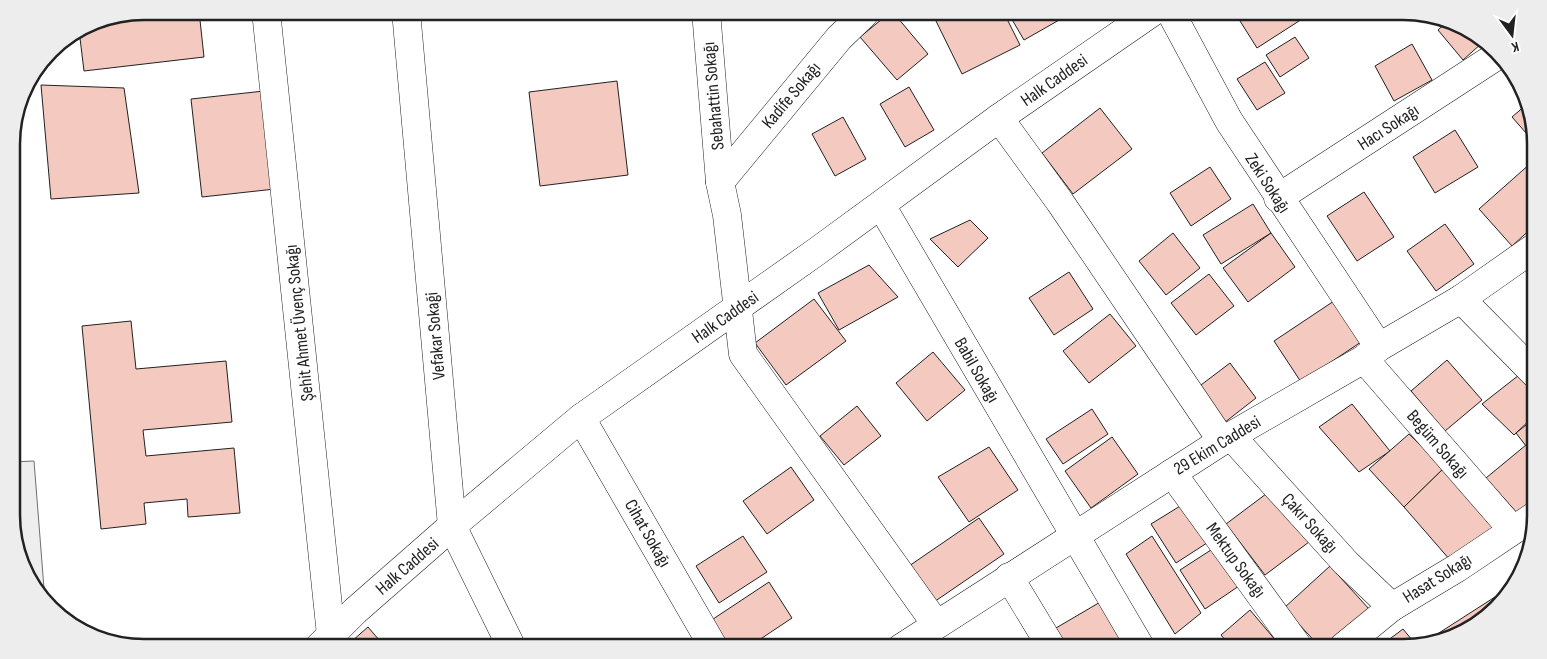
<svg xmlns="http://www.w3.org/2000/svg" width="1547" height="659" font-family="'Sofia Sans Condensed',sans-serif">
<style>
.green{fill:#eee;stroke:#6f6f6f}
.building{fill:#f3c9c0;stroke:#222}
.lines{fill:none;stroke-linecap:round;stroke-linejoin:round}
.minor-casing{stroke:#222;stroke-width:29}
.minor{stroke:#fff;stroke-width:28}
.labels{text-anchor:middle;stroke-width:4;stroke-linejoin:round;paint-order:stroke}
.street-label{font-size:18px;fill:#222;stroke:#fff}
.rim{fill:none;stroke:#222;stroke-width:2.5}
</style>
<rect width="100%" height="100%" fill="#fff"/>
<polygon class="green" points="34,461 45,601 39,596 12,533 12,462"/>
<g class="building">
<polygon points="144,11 199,11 204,57 84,71 79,30 93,21"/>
<polygon points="534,11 564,11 535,15"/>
<polygon points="892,11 928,54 897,80 860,37"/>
<polygon points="956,11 1003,11 1020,45 962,74 936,21"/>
<polygon points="1007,11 1066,11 1068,15 1024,40"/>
<polygon points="1238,11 1313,11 1313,12 1257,48 1235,13"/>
<polygon points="1409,12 1419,14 1414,18"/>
<polygon points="1449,20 1454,21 1482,43 1463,60 1438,30"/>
<polygon points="1295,37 1309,58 1280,77 1266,55"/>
<polygon points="1412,44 1432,80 1394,101 1375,66"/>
<polygon points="1265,62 1285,93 1257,110 1237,79"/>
<polygon points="617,81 628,175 540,186 529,92"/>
<polygon points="41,85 124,88 139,193 51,199"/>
<polygon points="909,87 934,130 905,147 880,104"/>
<polygon points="264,91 275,189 202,197 191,99"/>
<polygon points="1526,105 1535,126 1535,139 1533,141 1512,117"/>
<polygon points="1100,108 1132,149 1073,194 1042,153"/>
<polygon points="843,117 866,159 835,176 812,134"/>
<polygon points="1455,130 1478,167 1435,193 1413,157"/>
<polygon points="1531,163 1528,178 1535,186 1535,225 1512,246 1479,209"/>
<polygon points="1210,167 1231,199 1191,226 1170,193"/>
<polygon points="1364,192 1394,237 1357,261 1327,216"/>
<polygon points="1253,204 1271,233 1221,264 1203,235"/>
<polygon points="970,220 988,238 958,267 930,239"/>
<polygon points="1445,224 1474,264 1436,291 1407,251"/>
<polygon points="1173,233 1200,268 1166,295 1139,261"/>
<polygon points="1271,233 1295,267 1248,302 1223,268"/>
<polygon points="869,265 898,297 839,330 818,293"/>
<polygon points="1069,272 1093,309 1054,335 1029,298"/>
<polygon points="1209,274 1234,306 1196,335 1171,303"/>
<polygon points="814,299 846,341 786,385 755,343"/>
<polygon points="1334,301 1361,342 1301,382 1274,341"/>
<polygon points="1110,314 1136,346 1089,383 1063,351"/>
<polygon points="131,321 136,369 226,361 232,422 143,430 146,456 234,448 240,513 188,517 187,499 144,503 146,524 101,529 82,326"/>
<polygon points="933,352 965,390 927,421 896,383"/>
<polygon points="1447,360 1482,400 1445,431 1411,391"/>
<polygon points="1230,363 1256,398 1224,423 1197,388"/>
<polygon points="1519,375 1535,392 1535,415 1514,435 1482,404"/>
<polygon points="1352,404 1390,451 1359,472 1319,427"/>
<polygon points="857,406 881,436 844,465 820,436"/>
<polygon points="1092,409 1108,434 1063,464 1046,439"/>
<polygon points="1535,418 1536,459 1516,433"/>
<polygon points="1409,434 1444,468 1404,507 1369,469"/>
<polygon points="1112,437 1138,474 1091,508 1065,471"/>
<polygon points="1526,445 1536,459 1536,500 1517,513 1486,478"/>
<polygon points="989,447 1018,490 969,522 938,477"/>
<polygon points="791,467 814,500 767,534 743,501"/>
<polygon points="1444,468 1496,526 1457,568 1404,507"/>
<polygon points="1274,488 1313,539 1265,575 1226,524"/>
<polygon points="1185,503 1210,541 1176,563 1151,524"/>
<polygon points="979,518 1004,554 934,602 909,566"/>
<polygon points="743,536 767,572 719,603 696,566"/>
<polygon points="1152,536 1201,613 1175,634 1126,554"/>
<polygon points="1214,548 1239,586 1205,609 1180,570"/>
<polygon points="1330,566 1369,609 1326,647 1320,647 1284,608"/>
<polygon points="769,582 792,618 747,648 719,648 704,625"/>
<polygon points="1498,595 1500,598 1477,625 1429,642 1428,640"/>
<polygon points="1102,601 1129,648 1067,648 1056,628"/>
<polygon points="1250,610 1277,642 1271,648 1232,648 1221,635"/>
<polygon points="368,627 386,648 344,648"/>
<polygon points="1403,629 1417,646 1379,647"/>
<polygon points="805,639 811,648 791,648"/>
<polygon points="973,640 976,648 959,648"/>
</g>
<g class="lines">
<g class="minor-casing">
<g id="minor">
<polyline points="266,11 331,635"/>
<polyline points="406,11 452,526 512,648"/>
<polyline points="706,11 720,182 727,215 743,354 936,624"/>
<polyline points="1170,11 1229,121 1379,347"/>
<polyline points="999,118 1060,202 1222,441"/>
<polyline points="720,182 839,38 864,14 863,11"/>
<polyline points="1278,198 1498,55"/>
<polyline points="881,205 1141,648"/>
<polyline points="1461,299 1535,374"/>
<polyline points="1364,359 1512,529"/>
<polyline points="581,418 714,648"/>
<polyline points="1231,436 1346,563 1392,607"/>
<polyline points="1172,473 1299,648"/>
<polyline points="1009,577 1052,648"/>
<polyline points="1343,647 1392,607 1457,568 1536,515"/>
<polyline points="318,648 355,611 452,526 581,418 816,252 999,118 1154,11"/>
<polyline points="901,648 1222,441 1364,359 1379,347 1461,299 1535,247"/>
</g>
</g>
<use href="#minor" class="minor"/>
</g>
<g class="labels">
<g class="street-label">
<text transform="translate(1054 80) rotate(-35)" y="6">Halk Caddesi</text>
<text transform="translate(791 95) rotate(-50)" y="6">Kadife Sokağı</text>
<text transform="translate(713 96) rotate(-95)" y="6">Sebahattin Sokağı</text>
<text transform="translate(1388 127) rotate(-33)" y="6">Hacı Sokağı</text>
<text transform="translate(1268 183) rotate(57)" y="6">Zeki Sokağı</text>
<text transform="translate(725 317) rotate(-35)" y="6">Halk Caddesi</text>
<text transform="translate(299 323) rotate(-96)" y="6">Şehit Ahmet Üvenç Sokağı</text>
<text transform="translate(435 336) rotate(-95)" y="6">Vefakar Sokaği</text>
<text transform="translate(977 370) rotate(60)" y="6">Babil Sokağı</text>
<text transform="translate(1438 444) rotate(49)" y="6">Begüm Sokağı</text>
<text transform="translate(1217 445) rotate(-31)" y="6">29 Ekim Caddesi</text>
<text transform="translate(1310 523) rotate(48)" y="6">Çakır Sokağı</text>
<text transform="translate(648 533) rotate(60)" y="6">Cihat Sokağı</text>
<text transform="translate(1236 560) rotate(54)" y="6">Mektup Sokağı</text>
<text transform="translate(407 566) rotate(-41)" y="6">Halk Caddesi</text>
<text transform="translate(1437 578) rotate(-32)" y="6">Hasat Sokağı</text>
</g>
</g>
<path d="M0 0H1547V659H0ZM144 20H1403A124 124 0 0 1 1527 144V515A124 124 0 0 1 1403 639H144A124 124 0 0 1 20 515V144A124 124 0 0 1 144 20Z" fill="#ededed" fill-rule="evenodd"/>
<path class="rim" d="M144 20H1403A124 124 0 0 1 1527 144V515A124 124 0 0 1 1403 639H144A124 124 0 0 1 20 515V144A124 124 0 0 1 144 20Z"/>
<g transform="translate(1512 35) rotate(165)" stroke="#ffffff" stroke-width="4" paint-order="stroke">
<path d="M0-4L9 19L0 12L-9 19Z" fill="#222222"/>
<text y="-8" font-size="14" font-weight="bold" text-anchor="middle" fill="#222222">K</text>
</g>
</svg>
